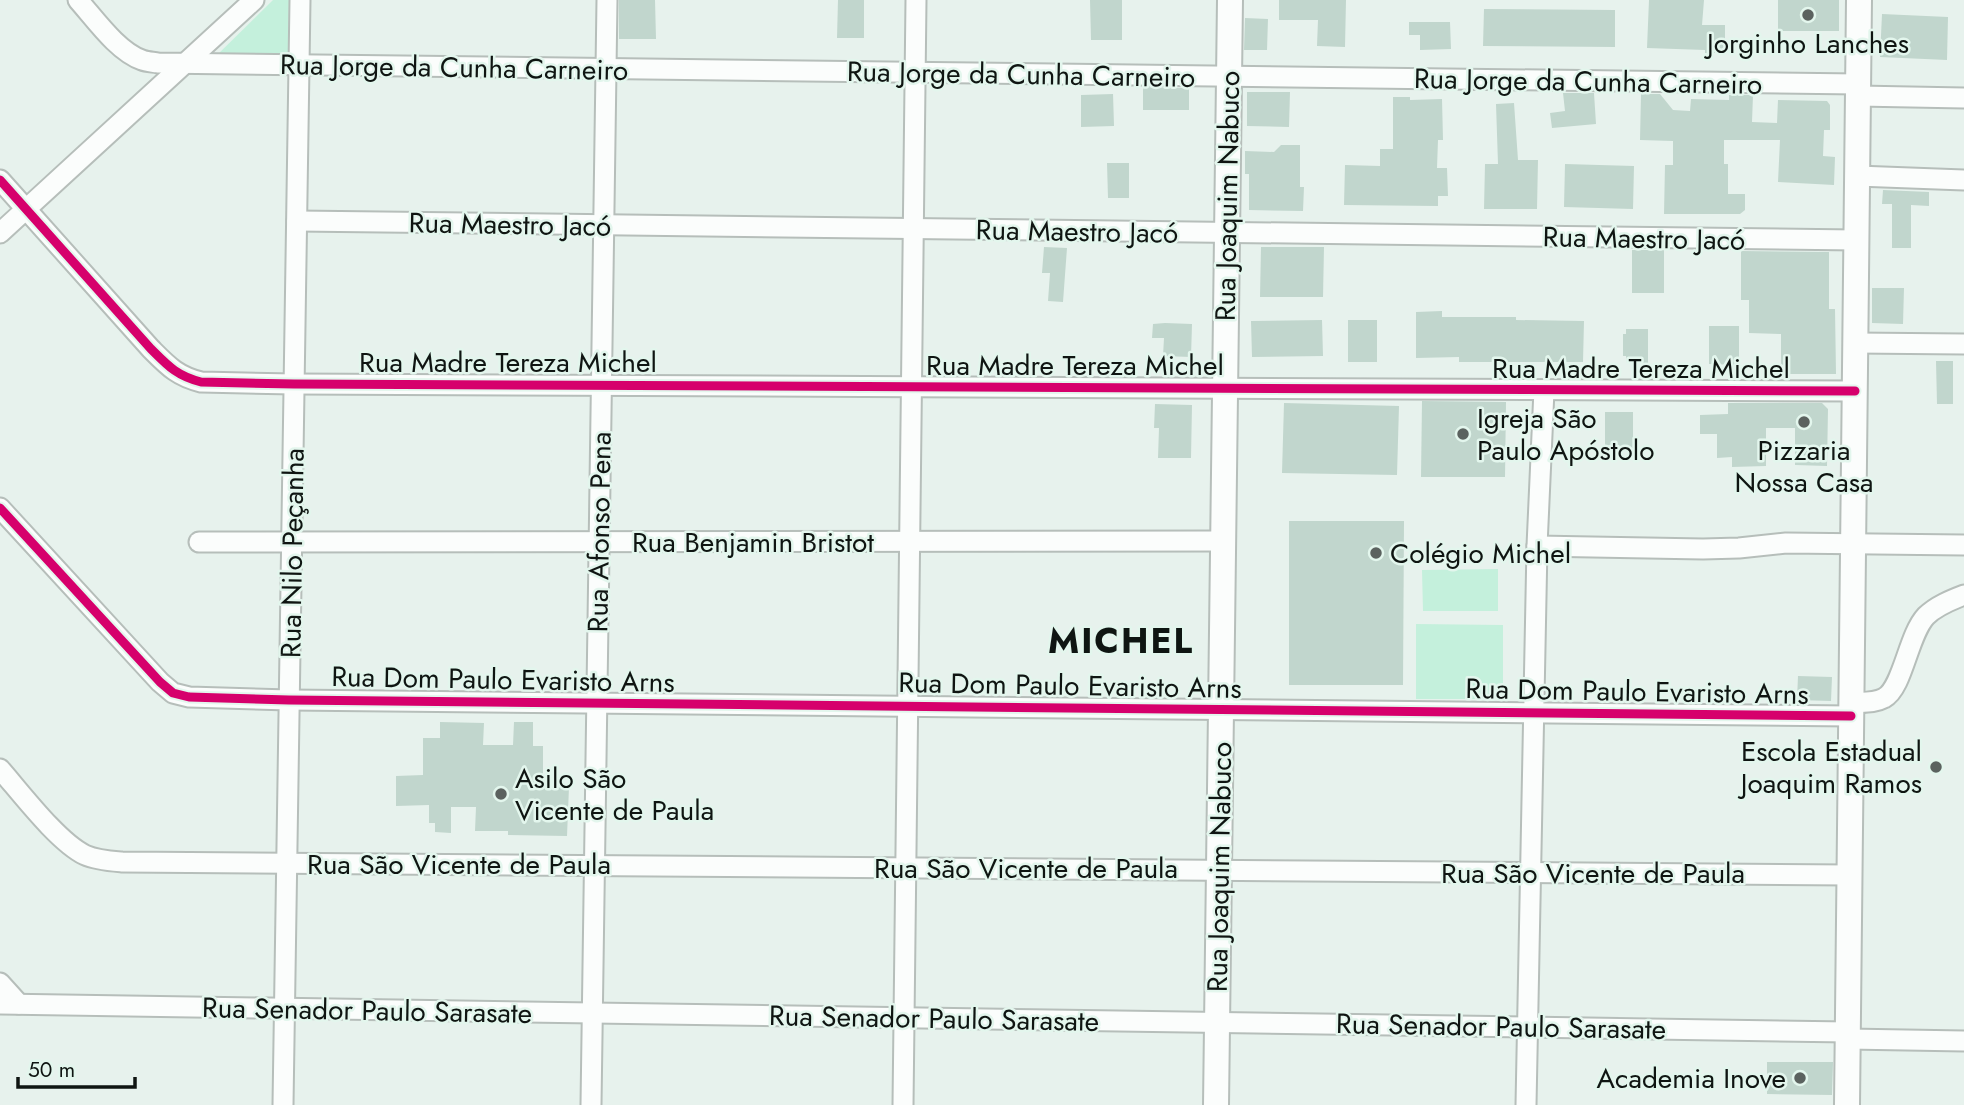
<svg xmlns="http://www.w3.org/2000/svg" width="1964" height="1105" font-family="Jost,sans-serif">
<style>
.green{fill:#c4f0dc}
.building{fill:#c1d6cd}
.lines{fill:none;stroke-linecap:round;stroke-linejoin:round}
.minor-casing{stroke:#b6beba;stroke-width:23}
.major-casing{stroke:#b6beba;stroke-width:28}
.minor{stroke:#fbfdfc;stroke-width:19}
.major{stroke:#fbfdfc;stroke-width:24}
.cycleway-casing{stroke:#e3f6ed;stroke-width:13}
.cycleway{stroke:#d6006c;stroke-width:9}
.poi-dot{fill:#5b625f;stroke:#e3f6ed;stroke-width:2.5}
.labels{text-anchor:middle;stroke-width:5;stroke-linejoin:round;paint-order:stroke}
.poi-label{font-size:28px;fill:#0f1512;stroke:#e3f6ed;text-anchor:start}
.street-label{font-size:28px;fill:#0f1512;stroke:#e3f6ed}
.district-label{font-size:35px;font-weight:bold;letter-spacing:2px;fill:#0f1512;stroke:#e3f6ed}
</style>
<rect width="100%" height="100%" fill="#e7f2ed"/>
<g class="green">
<polygon points="273,0 289,0 288,62 212,60"/>
<polygon points="1498,569 1498,611 1423,611 1422,570"/>
<polygon points="1416,624 1503,625 1503,699 1416,699"/>
</g>
<g class="building">
<polygon points="619,0 655,0 656,39 619,39"/>
<polygon points="838,0 864,0 864,38 837,38"/>
<polygon points="1090,0 1122,0 1122,40 1091,40"/>
<polygon points="1279,0 1346,0 1345,47 1317,46 1318,20 1279,20"/>
<polygon points="1649,0 1704,0 1702,25 1725,25 1725,53 1705,53 1705,50 1647,48"/>
<rect x="1778" y="0" width="61" height="31"/>
<polygon points="1484,9 1615,10 1615,47 1483,46"/>
<polygon points="1882,14 1948,17 1947,60 1880,57"/>
<polygon points="1245,18 1268,19 1267,50 1244,50"/>
<polygon points="1409,22 1450,22 1451,49 1420,50 1420,35 1409,35"/>
<polygon points="1143,87 1189,88 1189,110 1143,110"/>
<polygon points="1247,92 1290,92 1289,127 1247,126"/>
<polygon points="1563,93 1594,93 1596,124 1552,128 1550,113 1565,111"/>
<polygon points="1113,94 1114,126 1081,127 1081,95"/>
<polygon points="1641,94 1660,94 1673,110 1690,111 1691,99 1729,100 1729,95 1753,95 1752,122 1777,123 1778,100 1827,101 1830,105 1830,130 1824,130 1823,156 1835,157 1834,185 1778,182 1780,140 1724,140 1724,164 1728,164 1728,194 1745,194 1745,210 1740,214 1664,214 1665,165 1673,165 1673,141 1640,140"/>
<polygon points="1393,97 1410,97 1410,100 1442,99 1443,140 1438,140 1437,168 1447,168 1448,196 1438,196 1438,206 1344,205 1345,165 1380,166 1380,149 1393,149"/>
<polygon points="1514,103 1518,160 1538,160 1537,209 1484,209 1485,164 1498,164 1496,104"/>
<polygon points="1281,145 1300,145 1300,187 1304,187 1303,211 1249,210 1249,174 1245,174 1245,151 1274,152"/>
<polygon points="1107,163 1129,163 1129,198 1108,198"/>
<polygon points="1565,164 1634,166 1633,209 1564,207"/>
<polygon points="1883,190 1929,192 1929,206 1911,205 1911,248 1892,248 1892,204 1882,204"/>
<polygon points="1044,247 1067,248 1063,302 1048,301 1050,273 1042,273"/>
<polygon points="1261,247 1324,247 1323,297 1260,297"/>
<rect x="1632" y="250" width="32" height="43"/>
<polygon points="1741,251 1829,252 1829,309 1835,309 1836,374 1781,374 1781,334 1749,333 1749,300 1741,300"/>
<polygon points="1872,288 1904,288 1903,324 1872,323"/>
<polygon points="1442,311 1442,317 1516,317 1516,320 1584,321 1583,362 1459,362 1459,357 1416,358 1416,312"/>
<polygon points="1322,320 1323,356 1252,357 1251,321"/>
<rect x="1348" y="320" width="29" height="42"/>
<polygon points="1165,323 1192,324 1191,357 1163,356 1164,338 1152,338 1153,324"/>
<polygon points="1709,326 1739,326 1739,365 1709,364"/>
<polygon points="1626,329 1648,329 1648,363 1627,363 1626,356 1623,356 1623,334 1626,334"/>
<polygon points="1936,361 1953,361 1953,404 1937,404"/>
<polygon points="1422,401 1506,402 1505,477 1421,477"/>
<polygon points="1284,403 1399,406 1397,475 1282,473"/>
<polygon points="1728,403 1822,403 1828,409 1827,466 1795,465 1795,428 1766,428 1766,466 1732,467 1732,457 1717,458 1717,434 1700,434 1700,415 1728,414"/>
<polygon points="1155,404 1192,405 1191,458 1158,458 1159,428 1154,428"/>
<polygon points="1605,412 1633,412 1633,448 1605,449"/>
<polygon points="1289,521 1404,521 1403,685 1289,685"/>
<polygon points="1798,676 1832,677 1831,701 1797,700"/>
<polygon points="440,722 484,723 483,745 513,745 514,722 533,722 533,746 543,746 543,786 569,787 567,836 508,835 508,831 475,831 476,807 451,807 451,833 435,832 435,823 429,823 429,805 396,806 396,776 423,775 423,738 440,738"/>
<polygon points="1767,1062 1833,1062 1832,1095 1767,1094"/>
</g>
<g class="lines">
<g class="minor-casing">
<g id="minor">
<path d="M78 0C95 19 118 52 142 60 147 62 153 62 158 63L1858 84"/>
<polyline points="1858,96 1964,98"/>
<polyline points="1857,176 1964,180"/>
<path d="M0 180 151 349C168 366 177 376 201 382L294 384 1855 391"/>
<polyline points="297,221 1856,240"/>
<polyline points="0,233 254,0"/>
<polyline points="1855,343 1964,344"/>
<polyline points="0,508 160,682 173,693 189,697 289,700 1851,716"/>
<polyline points="199,542 1223,541"/>
<polyline points="1537,546 1703,549 1739,548 1786,543 1964,545"/>
<path d="M1851 703C1862 702 1875 703 1884 698 1903 688 1908 635 1926 616 1936 606 1951 600 1964 595"/>
<path d="M0 769C21 793 58 842 85 855 96 860 110 861 122 862L1850 875"/>
<polyline points="0,983 19,1004"/>
<polyline points="0,1004 1848,1032"/>
<polyline points="1848,1039 1964,1041"/>
<polyline points="283,1105 300,0"/>
<polyline points="591,1105 607,0"/>
<polyline points="903,1105 916,0"/>
<polyline points="1526,1105 1537,546 1544,390"/>
</g>
</g>
<g class="major-casing">
<g id="major">
<polyline points="1216,1105 1230,0"/>
<polyline points="1847,1105 1859,0"/>
</g>
</g>
<use href="#minor" class="minor"/>
<use href="#major" class="major"/>
<g class="cycleway-casing">
<g id="cycleway">
<path d="M0 180 151 349C168 366 177 376 201 382L294 384 1855 391"/>
<polyline points="0,508 160,682 173,693 189,697 289,700 1851,716"/>
</g>
</g>
<use href="#cycleway" class="cycleway"/>
</g>
<g class="poi-dot">
<circle cx="1808" cy="15" r="7"/>
<circle cx="1804" cy="422" r="7"/>
<circle cx="1463" cy="434" r="7"/>
<circle cx="1376" cy="553" r="7"/>
<circle cx="1936" cy="767" r="7"/>
<circle cx="501" cy="794" r="7"/>
<circle cx="1800" cy="1078" r="7"/>
</g>
<g class="labels">
<g class="poi-label">
<text x="1808" y="53" text-anchor="middle">Jorginho Lanches</text>
<text x="1477" y="428">Igreja São<tspan x="1477" dy="32">Paulo Apóstolo</tspan></text>
<text x="1804" y="460" text-anchor="middle">Pizzaria<tspan x="1804" dy="32">Nossa Casa</tspan></text>
<text x="1390" y="563">Colégio Michel</text>
<text x="1922" y="761" text-anchor="end">Escola Estadual<tspan x="1922" dy="32">Joaquim Ramos</tspan></text>
<text x="515" y="788">Asilo São<tspan x="515" dy="32">Vicente de Paula</tspan></text>
<text x="1786" y="1088" text-anchor="end">Academia Inove</text>
</g>
<g class="street-label">
<text transform="translate(454 67) rotate(1)" y="10">Rua Jorge da Cunha Carneiro</text>
<text transform="translate(1021 74) rotate(1)" y="10">Rua Jorge da Cunha Carneiro</text>
<text transform="translate(1588 81) rotate(1)" y="10">Rua Jorge da Cunha Carneiro</text>
<text transform="translate(1227 196) rotate(-89)" y="10">Rua Joaquim Nabuco</text>
<text transform="translate(510 224) rotate(1)" y="10">Rua Maestro Jacó</text>
<text transform="translate(1077 231) rotate(1)" y="10">Rua Maestro Jacó</text>
<text transform="translate(1644 238) rotate(1)" y="10">Rua Maestro Jacó</text>
<text x="508" y="372">Rua Madre Tereza Michel</text>
<text x="1075" y="375">Rua Madre Tereza Michel</text>
<text x="1641" y="378">Rua Madre Tereza Michel</text>
<text transform="translate(599 532) rotate(-89)" y="10">Rua Afonso Pena</text>
<text x="753" y="552">Rua Benjamin Bristot</text>
<text transform="translate(292 553) rotate(-89)" y="10">Rua Nilo Peçanha</text>
<text transform="translate(503 679) rotate(1)" y="10">Rua Dom Paulo Evaristo Arns</text>
<text transform="translate(1070 685) rotate(1)" y="10">Rua Dom Paulo Evaristo Arns</text>
<text transform="translate(1637 691) rotate(1)" y="10">Rua Dom Paulo Evaristo Arns</text>
<text x="459" y="874">Rua São Vicente de Paula</text>
<text transform="translate(1219 867) rotate(-89)" y="10">Rua Joaquim Nabuco</text>
<text x="1026" y="878">Rua São Vicente de Paula</text>
<text x="1593" y="883">Rua São Vicente de Paula</text>
<text transform="translate(367 1010) rotate(1)" y="10">Rua Senador Paulo Sarasate</text>
<text transform="translate(934 1018) rotate(1)" y="10">Rua Senador Paulo Sarasate</text>
<text transform="translate(1501 1026) rotate(1)" y="10">Rua Senador Paulo Sarasate</text>
</g>
<g class="district-label">
<text x="1121" y="653">MICHEL</text>
</g>
</g>
<path d="M18 1077v10h117v-10" fill="none" stroke="#0f1512" stroke-width="3.5"/>
<text x="28" y="1077" font-size="21" fill="#0f1512" stroke="#e3f6ed" stroke-width="5" paint-order="stroke">50 m</text>
</svg>
